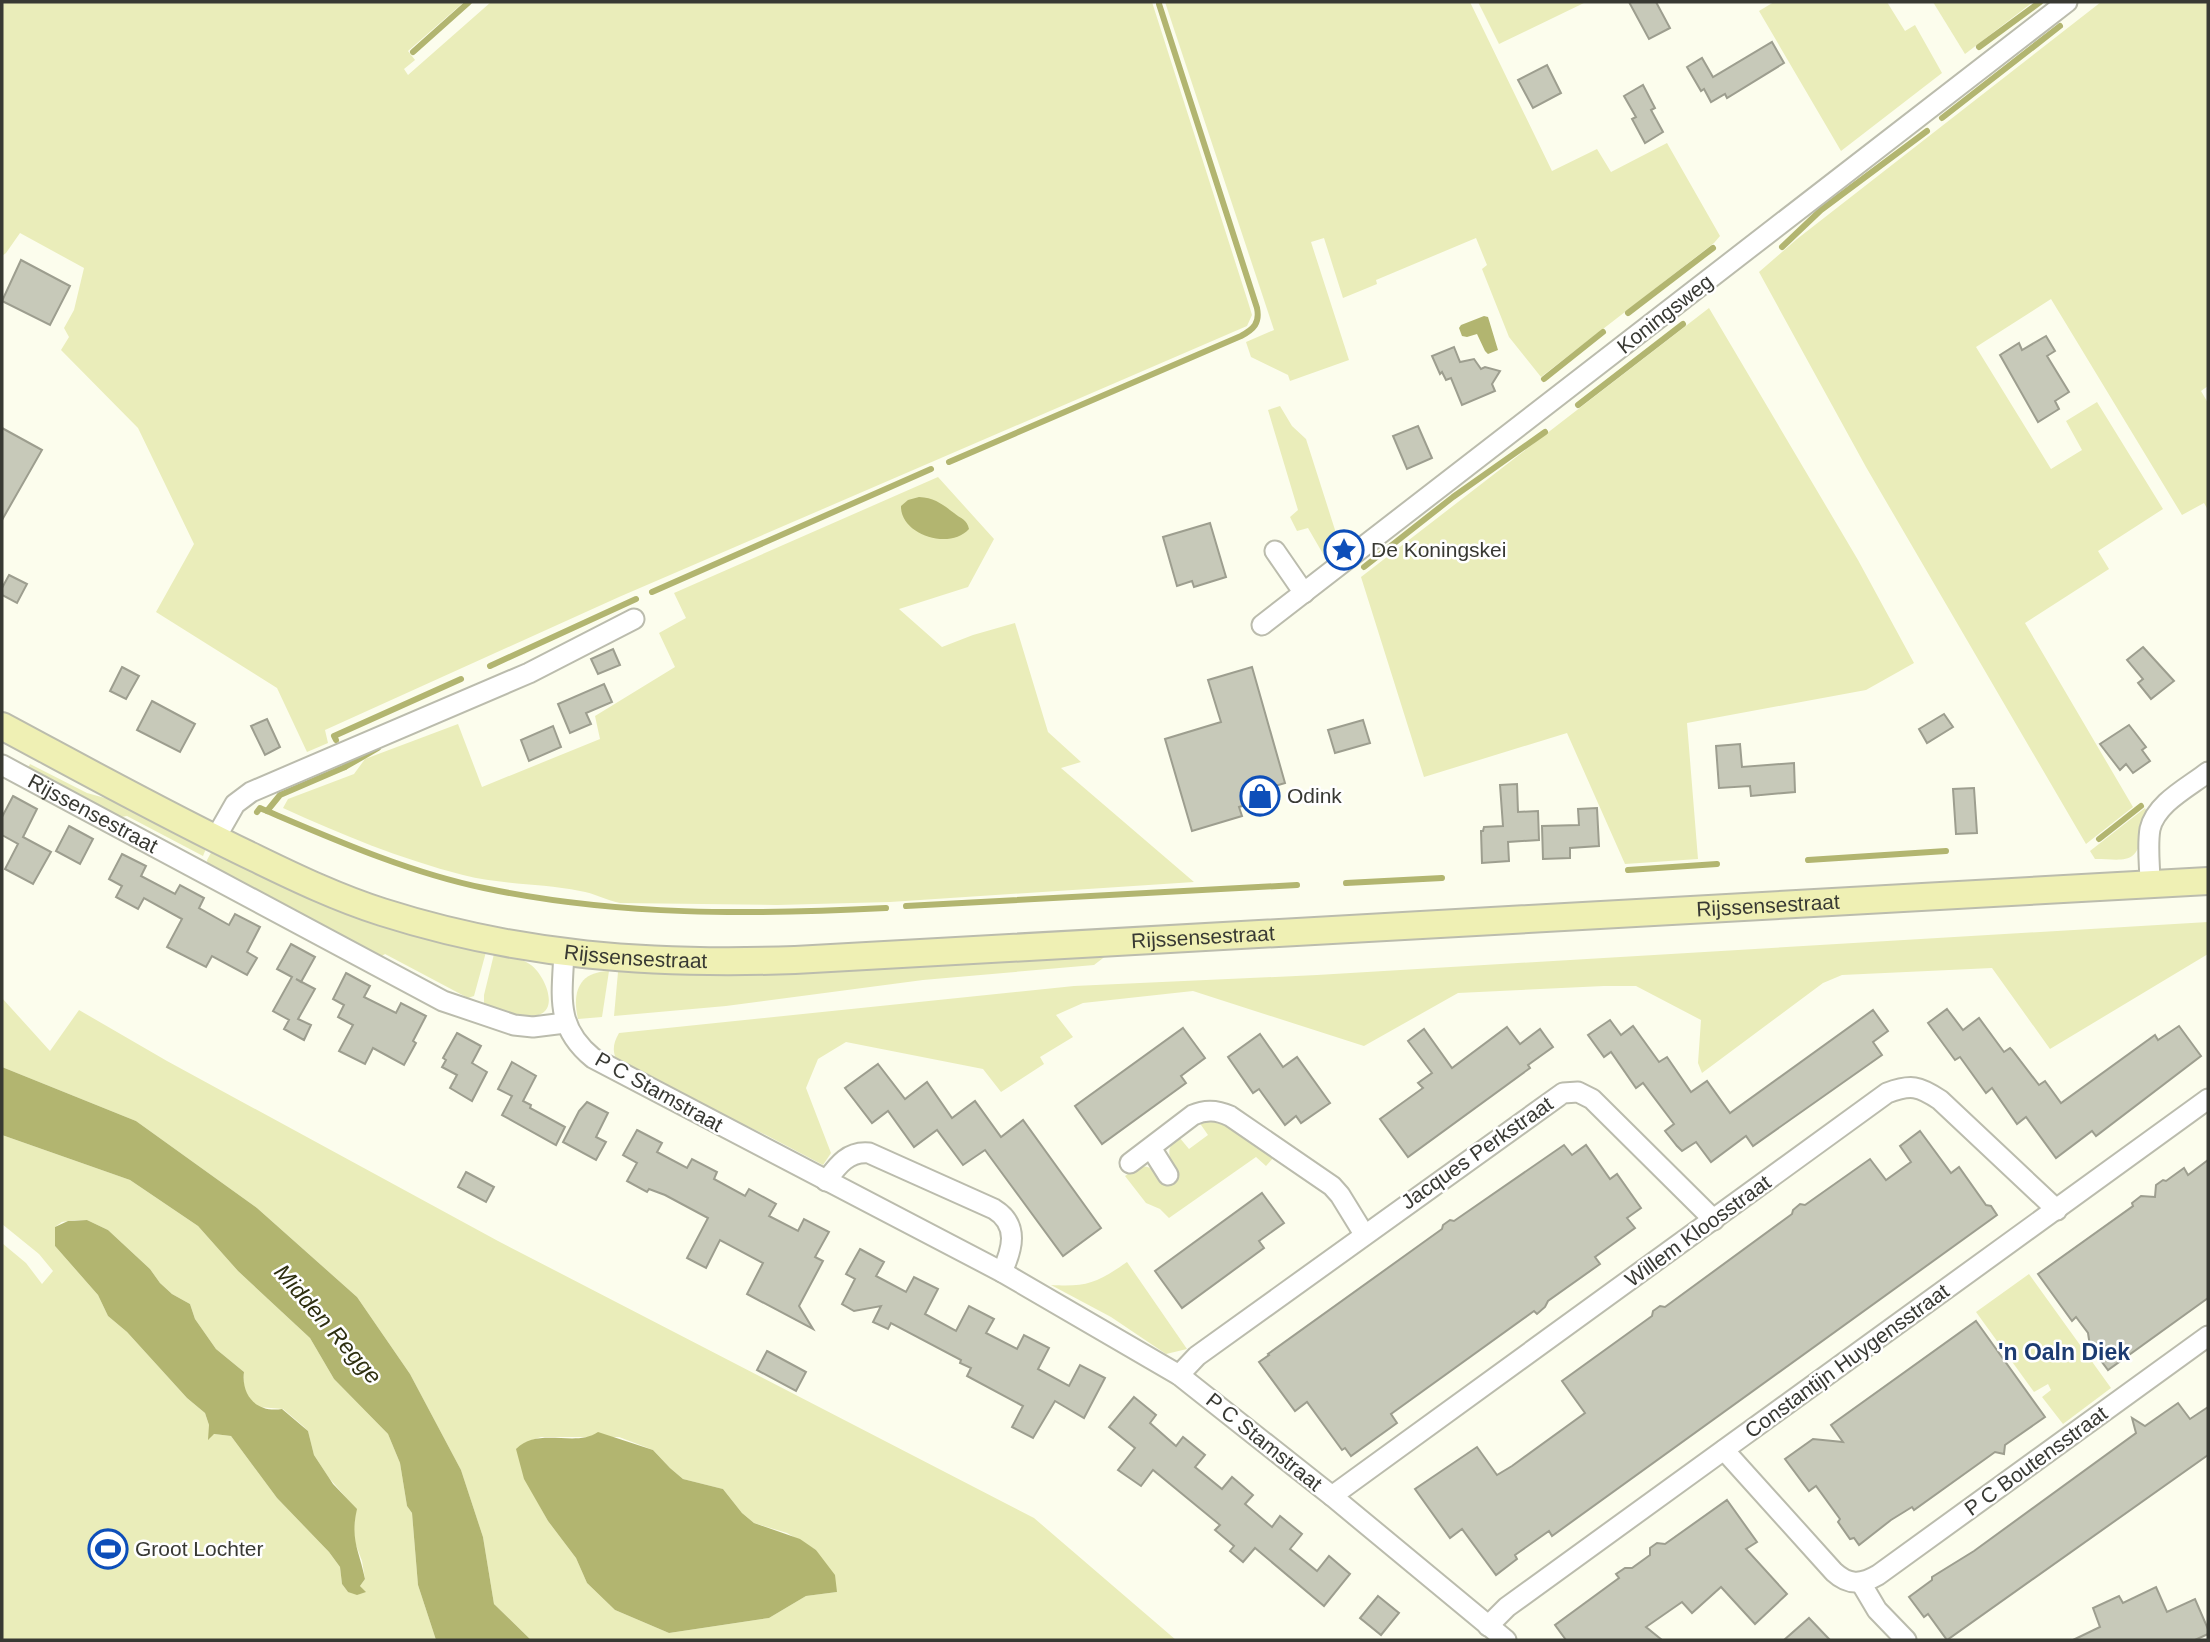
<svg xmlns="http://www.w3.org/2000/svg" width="2210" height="1642" font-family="Helvetica,sans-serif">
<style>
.green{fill:#eaedba;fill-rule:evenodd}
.water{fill:#b2b570}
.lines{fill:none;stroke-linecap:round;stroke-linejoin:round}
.stream{stroke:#b2b570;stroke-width:6}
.building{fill:#c7c9b9;stroke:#9d9e8f;stroke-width:2}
.minor-casing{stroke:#bbbcad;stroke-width:23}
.secondary-casing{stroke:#bbbcad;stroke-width:30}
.minor{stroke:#fff;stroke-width:19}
.secondary{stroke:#eff0b4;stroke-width:26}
.labels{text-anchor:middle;stroke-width:5;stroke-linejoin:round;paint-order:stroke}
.street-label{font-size:21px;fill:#383933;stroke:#fff}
.poi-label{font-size:21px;fill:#383933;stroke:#fff;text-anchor:start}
.water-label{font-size:23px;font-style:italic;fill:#2e2f10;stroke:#fff}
.neighbourhood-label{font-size:23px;font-weight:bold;fill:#1c3b71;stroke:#fff}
</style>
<rect width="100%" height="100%" fill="#fcfded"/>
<g class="green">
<polygon points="2,2 464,2 408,51 415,60 404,69 408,75 491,2 1152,2 1249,305 1252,315 1247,326 619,597 325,730 328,743 307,752 277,688 156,612 194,544 138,428 61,350 69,337 64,328 74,310 84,268 20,233 6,253 2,256"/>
<polygon points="1165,2 1470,2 1552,171 1597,149 1611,172 1667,143 1720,236 1714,243 1541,377 1509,337 1482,269 1487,265 1476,238 1376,280 1377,284 1343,298 1324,238 1311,242 1349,360 1290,381 1288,375 1251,357 1246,342 1274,330"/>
<polygon points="1478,2 1586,2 1499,44"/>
<polygon points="1774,2 1887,2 1905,31 1915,25 1942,73 1841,151 1759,11"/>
<polygon points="1933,2 2033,2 1965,54"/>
<polygon points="2101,2 2208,2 2208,386 2201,391 2208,403 2208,510 2204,503 2182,515 2051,299 1976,347 2051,469 2082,450 2066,421 2097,402 2163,509 2098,551 2109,569 2025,623 2133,807 2086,844 1866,467 1759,272 1797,239"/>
<polygon points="1709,308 1858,560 1914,663 1866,690 1687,723 1698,859 1625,864 1567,733 1424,777 1361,577"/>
<polygon points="1280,406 1292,426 1306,439 1343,555 1330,566 1308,528 1297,531 1290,517 1298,510 1268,410"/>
<path d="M938 477 994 539 968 587 899 609 942 647 973 635 1015 623 1048 732 1081 762 1061 768 1194 882 890 902 777 905 620 903C606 900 594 893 580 891 541 883 502 885 463 875 401 859 342 835 283 808L288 799 354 774 365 759 458 724 482 787 600 739 595 716 675 667 659 633 686 618 674 593Z"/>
<polygon points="2,754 28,768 30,764 87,793 123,803 207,846 203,856 127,816 115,818 2,757"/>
<path d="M2145 808 2147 812C2143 819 2143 826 2142 834 2137 866 2122 859 2095 859L2090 851Z"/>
<polygon points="213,849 417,934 486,952 474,996 468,998 385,954 377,959 208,868 207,860"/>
<path d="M2208 922V954L2050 1049 1992 968 1842 975 1823 983 1702 1073 1698 1063 1701 1020 1636 986H1604L1458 993 1364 1046 1193 991 1083 1003 1056 1015 1073 1037 1040 1057 1044 1064 1001 1092 983 1069 846 1042 818 1059 806 1088 831 1153 823 1165 766 1135 620 1068C613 1054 611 1047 619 1033L1074 986 1317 975Z"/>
<path d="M494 954C507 956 520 957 531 965 545 975 562 1014 533 1016 517 1018 500 1010 484 1005V995Z"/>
<polygon points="1107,955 1094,965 923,980 726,1006 614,1016 618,972 735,976"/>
<path d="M609 971 602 1017 578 1019C572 993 578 972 609 971Z"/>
<path d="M2 998 50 1051 79 1010 167 1061 498 1241 1034 1518 1176 1640H531L494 1604 483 1537 461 1470 410 1374 357 1297 257 1208 136 1121 2 1067ZM541 1437H619L653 1450 670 1468 683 1479 723 1489 742 1513 754 1523 787 1533 816 1550 837 1592 806 1596 769 1618 669 1633 615 1610 587 1583 576 1558 548 1521 525 1479 532 1440Z"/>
<path d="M1207 1119 1224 1121 1274 1157 1266 1166 1256 1157 1169 1218 1160 1209 1146 1203 1125 1176C1143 1162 1150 1163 1163 1181L1177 1173C1170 1159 1163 1149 1179 1137L1189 1149 1208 1135 1199 1122Z"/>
<path d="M2 1135 130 1180 198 1226 238 1271 310 1338 334 1379 388 1434 400 1463 407 1506 412 1513 418 1585 436 1640H2V1243L26 1263 42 1284 53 1271 39 1254 2 1224ZM75 1220H87L108 1230 150 1269 160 1283 172 1294 190 1304 195 1319 216 1349 244 1372V1389L250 1400 259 1407 283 1409 303 1426 308 1431 314 1455 329 1478 356 1509 353 1537 362 1561 365 1579 360 1586 365 1592H348L342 1584 340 1567 329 1552 277 1498 231 1436 213 1434 209 1439V1425L205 1413 187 1398 127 1332 108 1316 98 1295 55 1246V1227L62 1222Z"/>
<path d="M1127 1262 1187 1349 1166 1354 1111 1317 1051 1285C1087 1287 1097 1283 1127 1262Z"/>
<polygon points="2029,1274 2111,1388 2063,1424 2042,1397 2051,1390 2048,1384 2034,1392 1976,1312"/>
</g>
<g class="water">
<polygon points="1484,316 1488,317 1498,350 1488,354 1485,351 1477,334 1467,337 1462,336 1459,328 1461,325"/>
<path d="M919 497C935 498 942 504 954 513 961 519 967 519 969 529 949 551 900 534 901 506L908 500Z"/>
<polygon points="2,1067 136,1121 257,1208 357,1297 410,1374 461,1470 483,1537 494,1604 531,1640 436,1640 418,1585 412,1513 407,1506 400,1463 388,1434 334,1379 310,1338 238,1271 198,1226 130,1180 2,1135"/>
<path d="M87 1220 108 1230 150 1269 160 1283 172 1294 190 1304 195 1319 216 1349 244 1372C241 1397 258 1413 282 1409L308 1431 314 1455 333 1484 357 1509C350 1540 359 1550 365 1579L360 1586 366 1592 357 1595 348 1592 342 1584 340 1567 329 1552 277 1498 231 1436 214 1434 208 1440 209 1425 205 1413 187 1398 127 1332 108 1316 98 1295 55 1246V1227L68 1221Z"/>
<path d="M598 1432 653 1450 670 1468 683 1479 723 1489 742 1513 754 1523 800 1539 816 1550 835 1575 837 1592 806 1596 769 1618 669 1633 615 1610 587 1583 576 1558 548 1521 524 1479 516 1449C539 1426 575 1448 598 1432Z"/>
</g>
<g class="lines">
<g class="stream">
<polyline points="1979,47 2040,2"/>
<polyline points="413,52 469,2"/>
<polyline points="1942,118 2060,26"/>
<polyline points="1782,247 1821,210 1927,131"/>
<polyline points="1628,313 1713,248"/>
<polyline points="1544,379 1603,332"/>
<polyline points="1578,405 1683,324"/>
<path d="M949 462 1241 336C1254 329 1260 323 1257 308L1159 4"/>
<polyline points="1364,567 1453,497 1545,432"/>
<polyline points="652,592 931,469"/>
<polyline points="490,666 636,599"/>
<polyline points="336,740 334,736 461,679"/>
<polyline points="345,767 378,748"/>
<polyline points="267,811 280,795 345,767 345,763"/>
<path d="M257 812 260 808C333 839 407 872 484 888 616 916 752 915 886 908"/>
<polyline points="2099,839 2141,806"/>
<polyline points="1808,860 1946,851"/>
<polyline points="1628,870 1717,864"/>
<polyline points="1346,883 1442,878"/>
<polyline points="906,906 1297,885"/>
</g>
</g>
<g class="building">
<polygon points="1629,2 1656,2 1670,28 1649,39"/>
<polygon points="1772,42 1784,63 1727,98 1725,94 1711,102 1704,89 1701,91 1687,67 1702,58 1713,77"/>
<polygon points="1547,65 1561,93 1533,108 1518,80"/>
<polygon points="1643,85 1655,108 1651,110 1663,132 1645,143 1632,119 1636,117 1624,96"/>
<polygon points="21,260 70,286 50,325 2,301"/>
<polygon points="2046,336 2055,351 2047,356 2069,392 2055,401 2059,409 2038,422 2000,355 2019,343 2022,350"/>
<polygon points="1454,347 1460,362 1474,359 1481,369 1485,367 1500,371 1492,384 1495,391 1462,405 1451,378 1446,380 1442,372 1440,374 1432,356"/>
<polygon points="1418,426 1432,458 1407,469 1393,436"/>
<polygon points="2,428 42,450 2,520"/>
<polygon points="1210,523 1226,577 1194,587 1192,581 1177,586 1163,537"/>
<polygon points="9,575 27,584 17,603 2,595 2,588"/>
<polygon points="2143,647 2174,681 2151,699 2138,683 2143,679 2127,660"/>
<polygon points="613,649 620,665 598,674 591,659"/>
<polygon points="122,667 139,676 126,699 110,691"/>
<polygon points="1252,667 1285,783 1265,789 1267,798 1239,807 1242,816 1192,831 1165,739 1221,722 1208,680"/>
<polygon points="604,684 612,702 586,713 591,724 570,733 558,704"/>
<polygon points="152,701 195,724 180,752 137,730"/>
<polygon points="1944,714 1953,727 1927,743 1919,729"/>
<polygon points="267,719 280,747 265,755 251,726"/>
<polygon points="1363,720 1370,743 1335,753 1328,730"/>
<polygon points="2129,725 2146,747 2142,750 2150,761 2133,773 2126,764 2120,770 2100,744"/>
<polygon points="553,726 561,747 529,761 521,740"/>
<polygon points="1740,744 1742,767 1794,763 1795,792 1751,796 1750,786 1719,788 1716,746"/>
<polygon points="1517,784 1518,812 1538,811 1539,840 1508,842 1509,861 1482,863 1481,831 1483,831 1484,827 1503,826 1500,785"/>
<polygon points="1974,788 1977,833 1956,834 1953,789"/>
<polygon points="13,796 37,809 23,837 51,852 33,884 5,869 18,844 2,835 2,817"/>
<polygon points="1597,808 1599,846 1570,848 1570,858 1543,859 1542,826 1579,825 1578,809"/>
<polygon points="69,826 93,839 80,864 56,851"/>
<polygon points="122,854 146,866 141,876 175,894 180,885 204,898 199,908 229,925 235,914 260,927 247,952 257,958 247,975 212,956 206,967 167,947 182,919 144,898 138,909 116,897 122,886 109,879"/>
<polygon points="291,944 315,957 301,982 296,979 315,989 298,1019 311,1025 304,1040 284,1029 289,1020 273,1011 292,977 277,969"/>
<polygon points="346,973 370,986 364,997 396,1013 401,1003 426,1016 413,1041 416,1043 404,1065 373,1048 365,1064 339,1051 353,1025 338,1017 344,1005 333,999"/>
<polygon points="1947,1009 1963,1030 1979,1018 2004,1052 2010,1048 2012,1050 2039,1085 2045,1081 2061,1103 2155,1035 2158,1040 2179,1026 2201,1056 2096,1136 2092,1131 2056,1158 2026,1117 2017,1124 1992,1088 1986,1093 1960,1057 1955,1060 1928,1023"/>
<polygon points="1873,1010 1888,1031 1873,1042 1882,1055 1753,1146 1746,1136 1711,1162 1696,1142 1682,1151 1677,1146 1665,1131 1674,1124 1643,1083 1636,1088 1611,1052 1604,1057 1588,1035 1610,1020 1621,1035 1633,1026 1659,1062 1667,1057 1691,1092 1707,1081 1730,1113"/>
<polygon points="1507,1027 1520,1044 1540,1029 1553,1047 1528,1065 1530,1068 1408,1157 1380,1119 1423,1088 1418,1083 1432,1073 1408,1041 1424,1029 1452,1068"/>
<polygon points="1183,1028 1205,1058 1181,1076 1186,1083 1102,1144 1075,1106"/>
<polygon points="457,1033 481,1046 472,1063 487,1072 472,1101 450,1088 457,1075 442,1067 446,1060 443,1058"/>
<polygon points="1260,1034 1283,1067 1297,1057 1330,1103 1301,1123 1296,1116 1285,1125 1259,1089 1253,1093 1228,1057"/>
<polygon points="512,1062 536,1076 523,1101 531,1105 530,1108 565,1127 556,1145 502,1115 512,1096 498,1089"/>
<polygon points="878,1064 905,1099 927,1082 952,1118 975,1101 1001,1137 1023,1120 1101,1228 1063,1256 985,1150 963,1165 937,1130 914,1147 888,1111 872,1123 845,1088"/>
<polygon points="587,1102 608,1113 596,1137 606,1142 596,1160 563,1142 579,1111"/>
<polygon points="637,1130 662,1143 657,1152 687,1168 692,1159 717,1172 714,1179 745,1196 749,1189 776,1204 769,1216 798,1231 804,1219 829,1232 815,1257 823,1261 799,1306 813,1329 747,1294 763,1263 720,1240 706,1268 687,1258 708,1218 665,1195 649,1189 647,1192 627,1181 637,1163 623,1155"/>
<polygon points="1920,1131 1951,1173 1959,1167 1986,1205 1991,1206 1997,1215 1552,1536 1549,1531 1515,1555 1517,1559 1496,1575 1462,1529 1450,1538 1415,1489 1477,1447 1497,1475 1512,1466 1585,1413 1562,1381 1652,1316 1653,1311 1660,1306 1665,1307 1792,1214 1793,1210 1800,1204 1805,1205 1870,1159 1886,1180 1911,1162 1900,1146"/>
<polygon points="1564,1145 1572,1155 1586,1145 1610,1179 1617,1174 1641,1208 1627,1218 1635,1228 1595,1257 1600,1264 1548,1301 1545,1307 1537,1314 1534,1311 1391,1414 1397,1423 1351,1456 1345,1448 1342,1450 1307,1402 1295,1411 1259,1362 1269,1355 1268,1354 1442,1229 1443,1225 1450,1220 1454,1221"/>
<polygon points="2208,1160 2208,1298 2108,1370 2090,1346 2088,1333 2076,1317 2072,1321 2038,1274 2133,1206 2132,1203 2141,1196 2155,1197 2156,1185 2163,1180 2166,1181 2184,1168 2188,1175"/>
<polygon points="466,1172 494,1187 486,1202 458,1187"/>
<polygon points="1262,1193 1284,1223 1259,1241 1264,1248 1182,1308 1155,1271"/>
<polygon points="860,1249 884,1262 876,1276 906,1292 914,1277 938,1289 925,1314 956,1331 969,1306 994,1319 986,1333 1017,1349 1024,1335 1049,1348 1038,1369 1069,1386 1080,1365 1105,1378 1084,1418 1055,1401 1033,1438 1012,1427 1023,1406 967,1376 971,1368 960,1363 961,1360 891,1323 888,1329 873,1322 881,1306 854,1311 842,1304 855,1279 846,1274"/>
<polygon points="1976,1321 2045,1417 2005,1445 2004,1454 1995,1452 1914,1510 1912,1507 1891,1520 1859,1545 1854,1538 1850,1539 1838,1522 1840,1519 1816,1486 1809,1491 1785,1459 1813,1439 1843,1442 1831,1425"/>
<polygon points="767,1351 806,1372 796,1391 757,1370"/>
<polygon points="1134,1397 1156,1415 1150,1423 1176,1446 1183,1437 1205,1455 1195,1467 1222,1489 1232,1477 1253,1495 1245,1504 1272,1527 1280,1516 1302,1534 1290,1549 1317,1571 1329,1556 1350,1574 1324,1606 1255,1548 1243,1562 1230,1551 1234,1546 1215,1530 1220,1525 1153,1470 1141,1486 1118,1470 1135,1448 1109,1427"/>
<polygon points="2178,1403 2190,1419 2208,1407 2208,1455 1947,1640 1928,1614 1924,1617 1909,1597 1932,1580 1932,1577 1974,1551 2136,1433 2132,1418 2145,1426"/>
<polygon points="1727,1500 1757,1542 1746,1549 1787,1594 1755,1624 1721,1587 1692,1613 1682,1602 1646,1627 1662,1640 1566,1640 1555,1625 1619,1578 1616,1574 1625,1568 1632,1568 1650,1555 1650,1548 1657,1543 1665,1544"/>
<polygon points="2156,1587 2167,1612 2195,1599 2208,1629 2208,1634 2195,1640 2073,1640 2100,1627 2093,1608 2119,1596 2123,1603"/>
<polygon points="1378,1596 1399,1613 1381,1635 1360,1618"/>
<polygon points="1809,1618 1830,1640 1784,1640"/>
</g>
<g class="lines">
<g class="minor-casing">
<g id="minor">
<polyline points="1275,551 1304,593"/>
<polyline points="1262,625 2067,2"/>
<path id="s1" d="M2 765 443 1001 514 1025 533 1027 565 1023"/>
<polyline points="215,839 235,804 251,792 529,673 634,619"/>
<path d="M2150 884C2150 867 2147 846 2150 829 2156 803 2189 787 2208 772"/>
<path d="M564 952C562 997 555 1027 593 1058L1002 1272 1179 1375 1332 1496 1506 1640"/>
<polyline points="1151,1148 1168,1175"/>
<path d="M1130 1163 1193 1115C1206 1109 1217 1110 1230 1116L1332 1186 1340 1195 1364 1234"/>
<path d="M826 1181C838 1165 848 1151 869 1153L994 1209C1020 1225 1012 1250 1002 1272"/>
<polyline points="1179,1375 1197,1356 1563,1093 1578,1092 1592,1099 1714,1220"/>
<path d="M1724 1450 1834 1572C1848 1585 1861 1585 1878 1575L2208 1336"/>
<path d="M1332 1496 1887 1093C1911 1084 1919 1086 1940 1100L2057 1210"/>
<polyline points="1861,1583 1877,1610 1906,1640"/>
<polyline points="1488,1626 1507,1607 2208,1099"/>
</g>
</g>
<g class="secondary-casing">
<g id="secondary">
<path id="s2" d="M2 726C86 771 169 817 255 858 296 878 338 898 382 912 520 956 650 965 795 960L2208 881"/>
</g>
</g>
<use href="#minor" class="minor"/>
<use href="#secondary" class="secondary"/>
</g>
<defs>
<g id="sight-ring" transform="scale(2.0125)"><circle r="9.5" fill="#fff" stroke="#0d4eb9" stroke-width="1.5"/><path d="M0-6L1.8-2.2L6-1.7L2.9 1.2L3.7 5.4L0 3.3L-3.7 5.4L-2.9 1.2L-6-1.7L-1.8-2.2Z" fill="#0d4eb9"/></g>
<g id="shop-ring" transform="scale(2.0125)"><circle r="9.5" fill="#fff" stroke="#0d4eb9" stroke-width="1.5"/><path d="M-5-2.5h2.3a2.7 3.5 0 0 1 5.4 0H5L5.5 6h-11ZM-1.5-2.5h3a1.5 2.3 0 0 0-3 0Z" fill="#0d4eb9"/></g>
<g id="stadium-ring" transform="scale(2.0125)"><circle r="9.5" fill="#fff" stroke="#0d4eb9" stroke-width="1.5"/><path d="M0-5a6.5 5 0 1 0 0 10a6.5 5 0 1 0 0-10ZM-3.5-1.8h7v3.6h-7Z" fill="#0d4eb9"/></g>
</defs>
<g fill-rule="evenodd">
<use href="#sight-ring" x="1344" y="550"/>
<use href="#shop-ring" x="1260" y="796"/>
<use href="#stadium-ring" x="108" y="1549"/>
</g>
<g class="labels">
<g class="street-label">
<text transform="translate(1665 314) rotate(-38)" y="7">Koningsweg</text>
<text dy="7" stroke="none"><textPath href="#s1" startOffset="103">Rijssensestraat</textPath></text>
<text dy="7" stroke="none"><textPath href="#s2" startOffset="1816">Rijssensestraat</textPath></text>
<text dy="7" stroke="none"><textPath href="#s2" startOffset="1250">Rijssensestraat</textPath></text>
<text dy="7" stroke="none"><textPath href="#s2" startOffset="682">Rijssensestraat</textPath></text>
<text transform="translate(659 1092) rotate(29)" y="7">P C Stamstraat</text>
<text transform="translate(1477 1153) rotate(-35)" y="7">Jacques Perkstraat</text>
<text transform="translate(1698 1231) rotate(-36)" y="7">Willem Kloosstraat</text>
<text transform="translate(1847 1361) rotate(-36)" y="7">Constantijn Huygensstraat</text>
<text transform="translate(1264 1442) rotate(39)" y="7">P C Stamstraat</text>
<text transform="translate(2036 1461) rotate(-36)" y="7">P C Boutensstraat</text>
</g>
<g class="poi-label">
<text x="1371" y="557">De Koningskei</text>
<text x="1287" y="803">Odink</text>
<text x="135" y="1556">Groot Lochter</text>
</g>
<g class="water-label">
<text transform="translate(328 1324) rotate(49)" y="8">Midden Regge</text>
</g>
<g class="neighbourhood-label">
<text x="2064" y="1360">'n Oaln Diek</text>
</g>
</g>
<rect width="2210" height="1642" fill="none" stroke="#383933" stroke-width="7"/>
</svg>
